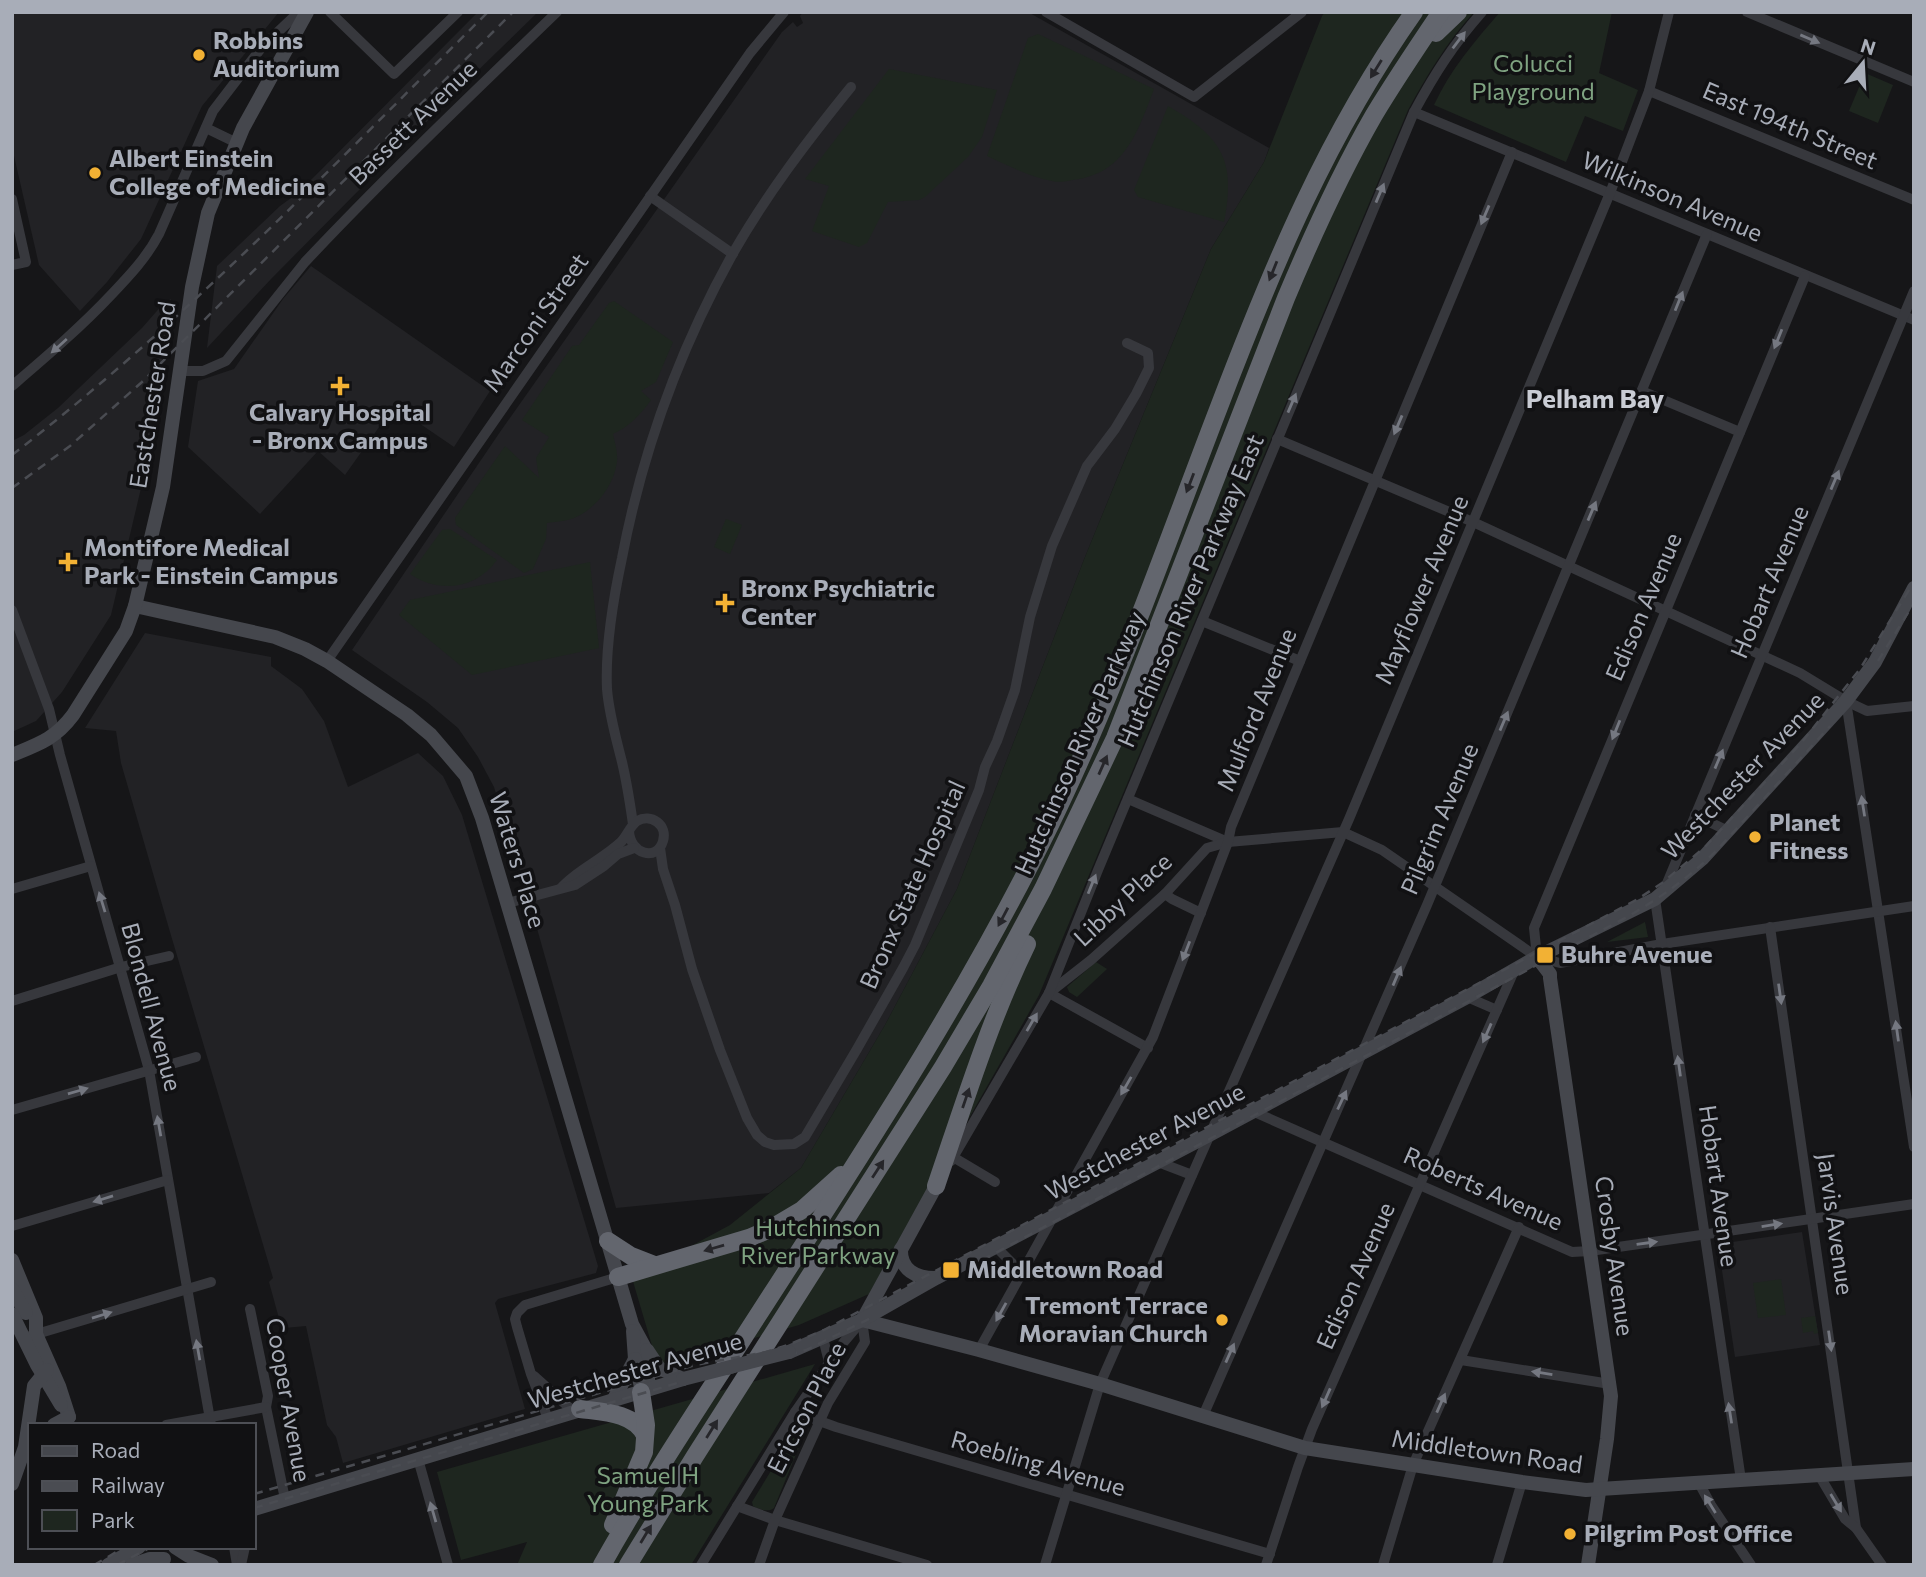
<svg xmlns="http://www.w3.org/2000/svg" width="1926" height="1577" font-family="Commissioner,sans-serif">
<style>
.built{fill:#222225}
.green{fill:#1e261f}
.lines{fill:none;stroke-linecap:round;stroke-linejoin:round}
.street{stroke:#37383d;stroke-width:10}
.secondary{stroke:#45474d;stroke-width:14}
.highway{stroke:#63666e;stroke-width:18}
.rail{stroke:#4a4c52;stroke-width:2.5;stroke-dasharray:9 7;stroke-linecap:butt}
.secondary-bridge{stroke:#45474d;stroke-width:14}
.oneway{fill:#757881}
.oneway2{fill:#26262a}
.poi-dot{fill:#f2b134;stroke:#111113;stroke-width:2.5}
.labels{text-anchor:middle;stroke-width:7;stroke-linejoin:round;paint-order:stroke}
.poi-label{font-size:24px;font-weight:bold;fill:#a8adb8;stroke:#111113;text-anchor:start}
.park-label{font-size:24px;fill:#7fa381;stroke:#111113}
.street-label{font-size:24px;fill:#a8adb8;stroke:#111113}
.neighbourhood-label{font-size:26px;font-weight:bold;fill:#c9ccd4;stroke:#111113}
</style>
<rect width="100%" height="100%" fill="#161618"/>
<g class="built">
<polygon points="12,12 279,12 202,106 141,239 107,282 80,311 39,265 12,147"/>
<polygon points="478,12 538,12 460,88 271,279 207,348 217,266 280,206 298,193"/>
<polygon points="803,12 1028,12 1269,148 1264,162 1211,249 1085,557 957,889 885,1025 801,1168 769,1193 616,1208 525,886 494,787 478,757 458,728 427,702 352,650 500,432 782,32 793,22 797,27 803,23 800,16"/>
<polygon points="311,266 490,391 454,447 394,406 345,475 318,451 260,514 188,447 198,381 234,369 283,299"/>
<polygon points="171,299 146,467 111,615 62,692 36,721 12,732 12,441 24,435 58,408 142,328 163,304"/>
<polygon points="145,633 271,657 271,666 302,689 324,721 348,787 418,753 443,776 462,815 598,1266 596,1273 498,1299 495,1303 525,1409 343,1463 336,1437 327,1425 306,1326 284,1328 283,1321 280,1322 269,1282 273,1278 170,932 121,763 116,731 85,728"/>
<polygon points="1802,1232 1820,1345 1735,1357 1718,1244"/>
</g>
<g class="green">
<path d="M1325 12H1474C1447 42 1427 75 1408 110L1039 995 869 1294 799 1325 658 1366 632 1278 730 1225 801 1168 885 1025 957 889 1085 557 1211 249 1264 162 1322 16Z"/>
<path d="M1500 12H1612L1599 73 1638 90 1623 131 1585 116 1566 162 1434 105C1450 70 1475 41 1500 12Z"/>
<path d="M1038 34 1154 89C1138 131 1125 174 1073 180 1067 181 1059 183 1052 181 1030 177 1007 165 987 156L1028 38Z"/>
<polygon points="889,69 997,90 982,137 968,157 925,197 919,200 888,202 867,243 859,247 812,231 829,186 805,179"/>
<polygon points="1865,73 1893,85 1878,123 1849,111"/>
<path d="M1168 106C1222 137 1236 160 1224 222L1138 197 1134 190Z"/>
<path d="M614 301 673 342 656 382 641 391 651 400C641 414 629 427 613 434 615 443 618 453 617 462 614 485 596 509 574 518 566 521 555 522 547 523L546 539 533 569 524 573 456 525 455 518 505 446 539 478 536 458 549 437 522 420 572 346 579 345 609 303Z"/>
<polygon points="726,519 742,525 730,554 714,547"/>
<path d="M450 529 497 560C477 589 438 594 410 574L442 530Z"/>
<polygon points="590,562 599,648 472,675 399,615 410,600"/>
<polygon points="1645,922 1648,937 1607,942"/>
<polygon points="1096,962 1107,969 1077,997 1069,992 1067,987"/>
<polygon points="1781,1279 1786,1315 1758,1318 1753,1283"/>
<polygon points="1815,1316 1818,1333 1814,1334 1813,1331 1803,1333 1801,1318"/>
<polygon points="815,1364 691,1565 517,1565 527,1542 461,1560 437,1472"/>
<path d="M799 1425H804L806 1430 774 1508C769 1513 758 1509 753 1506L752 1502Z"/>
</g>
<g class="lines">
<g class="street">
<polyline points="330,12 394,74 458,12"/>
<polyline points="1046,12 1194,97 1302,12"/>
<polyline points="1747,12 1914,82"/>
<polyline points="1649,91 1914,200"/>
<polyline points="1414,112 1914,320"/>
<polyline points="206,128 237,143"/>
<polyline points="650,196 733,254"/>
<polyline points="12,199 26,262 12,265"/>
<path d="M181 371H203L226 361 305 262C386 176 472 94 557 12"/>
<path d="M12 386C47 356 81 327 112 294 130 275 147 257 159 234L213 111 262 47 299 12"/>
<polyline points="1642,391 1740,432"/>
<polyline points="1277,439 1473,522 1800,673 1846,701 1867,711 1914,706"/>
<polyline points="12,610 49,709 60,755 149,1070 211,1425"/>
<polyline points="1202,621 1300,661"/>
<polyline points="327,661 750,53 784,12"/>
<polyline points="1846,701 1914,1147"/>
<polyline points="1128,799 1228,842 1343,832 1382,850 1537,957 1560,963 1662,944 1914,906"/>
<polyline points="1695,815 1728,831"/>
<path d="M633 824C630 803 627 783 622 762 616 738 609 714 607 689 605 646 613 600 622 558 642 453 680 349 732 255 766 195 808 140 851 87"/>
<polyline points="660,848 663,869 675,905 692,969 720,1050 747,1118 757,1135 765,1142 774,1145 794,1144 805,1137 857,1049 903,968 915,945 979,790 985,767 997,741 1015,690 1030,617 1052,546 1087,466 1115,429 1136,394 1149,368 1148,353 1127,343"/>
<path d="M561 888C578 869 602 860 621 842 627 836 630 826 637 821 651 813 668 825 663 841 657 862 630 854 629 831"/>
<polyline points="1665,888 1914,291"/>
<polyline points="12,889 91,866"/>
<polyline points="1165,894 1172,899 1201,913"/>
<polyline points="1655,899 1741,1480"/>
<polyline points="508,903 575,885 604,866 618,854 634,848"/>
<polyline points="1770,927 1856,1528"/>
<polyline points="1537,957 1534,928 1805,276"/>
<polyline points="1049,993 1091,960 1165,894 1207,848 1228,842"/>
<polyline points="1049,993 1148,1048"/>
<polyline points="1467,997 1497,1010"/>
<polyline points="12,1001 121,967 169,956"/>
<polyline points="12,1110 196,1057"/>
<polyline points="1252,1111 1572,1252 1590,1251 1639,1244 1914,1204"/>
<polyline points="953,1157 995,1182"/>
<path d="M951 1161 1049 993 1098 870 1414 112C1435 73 1453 45 1482 12"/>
<polyline points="1158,1162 1192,1175"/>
<polyline points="12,1226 168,1180"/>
<polyline points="996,1247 1022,1273"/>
<polyline points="250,1309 268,1396 266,1407 285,1499"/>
<polyline points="30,1336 211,1282"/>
<polyline points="823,1338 829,1362"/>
<polyline points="979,1350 1153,1037 1228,842 1231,827 1512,152"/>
<polyline points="1461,1360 1610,1384"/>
<polyline points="534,1376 573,1411"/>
<polyline points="795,1412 836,1427 1270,1554"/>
<polyline points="1203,1416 1427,905 1707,234"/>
<polyline points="548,1419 531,1374 517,1327 515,1319 517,1313 525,1305 618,1277"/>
<polyline points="166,1425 266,1407"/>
<polyline points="418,1459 448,1565"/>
<polyline points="1819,1475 1845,1519 1856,1528 1882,1565"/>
<polyline points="1699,1483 1711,1505 1751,1565"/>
<polyline points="737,1506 775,1520 927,1565"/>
<polyline points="234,1547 237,1565"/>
<polyline points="241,1565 245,1547"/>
<polyline points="701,1565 795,1412 843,1343 860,1323"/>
<polyline points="759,1565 775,1520 828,1403 865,1342 862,1320"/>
<polyline points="1045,1565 1100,1384 1349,819 1610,193 1649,91 1669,12"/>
<polyline points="1266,1565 1298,1467 1312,1429 1514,971"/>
<polyline points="1383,1565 1413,1465 1519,1227"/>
<polyline points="1497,1565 1522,1482"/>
</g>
<g class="secondary">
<polyline points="135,606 275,637 305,649 327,661 407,715 431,735 466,776 482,818 632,1324 645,1348 649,1389"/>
<path d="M12 755C39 744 55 739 73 715L126 631 135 606 163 487 192 287 208 213 243 128 307 12"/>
<polyline points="1537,957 1550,974 1550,978 1611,1396 1607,1439 1588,1565"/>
<path d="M901 1249C900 1270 916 1278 935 1278"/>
<polyline points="12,1260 36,1318 36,1334 59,1386 69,1417"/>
<polyline points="12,1289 26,1313"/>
<polyline points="12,1314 37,1365 61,1405"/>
<polyline points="863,1319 936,1186"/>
<polyline points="862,1320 979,1350 1100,1384 1305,1448 1522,1482 1586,1490 1600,1489 1914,1469"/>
<polyline points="633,1331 635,1359 641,1387"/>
<polyline points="647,1350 659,1368 683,1379"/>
<polyline points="789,1352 862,1320 936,1278 1209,1135 1467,997 1537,957 1655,899 1702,859 1846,701 1875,662 1914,588"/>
<polyline points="614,1399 635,1359"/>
<polyline points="54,1425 69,1417"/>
<polyline points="12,1484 25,1447 34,1386 47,1370"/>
<polyline points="254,1509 683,1379"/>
<polyline points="175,1547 189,1556 212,1565"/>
<polyline points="108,1565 139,1547"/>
<polyline points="132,1565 150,1559 164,1559"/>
</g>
<g class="highway">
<polyline points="1436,33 1458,12"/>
<path d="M936 1186C964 1104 989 1022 1027 944"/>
<polyline points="608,1241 631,1256 654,1265"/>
<polyline points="618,1277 749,1238 770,1229 802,1210 841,1175"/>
<path d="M580 1409C602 1412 633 1412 645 1435"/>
<polyline points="613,1525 644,1452 646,1425 641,1392"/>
<path d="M602 1565C645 1488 694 1414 742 1340 850 1172 962 1005 1050 825 1116 690 1165 547 1219 407 1272 268 1327 135 1414 12"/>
<path d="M628 1565 695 1456 943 1067 991 986 1043 889 1115 738 1286 298C1312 236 1340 174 1374 115 1395 80 1418 46 1441 12"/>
</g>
<g class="rail">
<path d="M12 455C184 323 334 164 488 12"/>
<polyline points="12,488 70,446 142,382 513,12"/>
<polyline points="1878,661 1914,603"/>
<path d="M982 1260 1627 917C1660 898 1690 877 1717 850L1830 726"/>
<polyline points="727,1374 806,1350 873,1317"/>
<polyline points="254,1494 695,1365 766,1352 788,1345 824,1330 1638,899 1662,883 1705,847 1802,742 1860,669 1914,582"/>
<polyline points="254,1508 735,1366"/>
<polyline points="94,1565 125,1547"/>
<polyline points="117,1565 151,1547"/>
</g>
<polyline class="secondary-bridge" points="683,1379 789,1352"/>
</g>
<defs><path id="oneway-solid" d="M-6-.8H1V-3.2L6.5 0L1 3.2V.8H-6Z" transform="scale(1.75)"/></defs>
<g class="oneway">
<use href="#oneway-solid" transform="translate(1810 39) rotate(23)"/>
<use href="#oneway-solid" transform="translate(1459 40) rotate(-53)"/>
<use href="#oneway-solid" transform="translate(1380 193) rotate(-67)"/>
<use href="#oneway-solid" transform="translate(1485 215) rotate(113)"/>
<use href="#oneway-solid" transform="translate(1679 301) rotate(-68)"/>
<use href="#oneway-solid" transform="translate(1778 339) rotate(112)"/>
<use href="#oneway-solid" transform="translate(59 346) rotate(138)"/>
<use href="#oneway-solid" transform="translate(1292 403) rotate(-67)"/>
<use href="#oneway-solid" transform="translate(1398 425) rotate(113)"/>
<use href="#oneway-solid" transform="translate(1835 480) rotate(-67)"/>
<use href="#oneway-solid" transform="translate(1592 511) rotate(-67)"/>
<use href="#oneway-solid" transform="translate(1504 721) rotate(-67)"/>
<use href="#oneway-solid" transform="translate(1616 730) rotate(112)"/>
<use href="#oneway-solid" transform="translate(1719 759) rotate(-67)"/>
<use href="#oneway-solid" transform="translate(1863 806) rotate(-99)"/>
<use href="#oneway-solid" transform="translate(1092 884) rotate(-68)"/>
<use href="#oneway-solid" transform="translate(102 902) rotate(-107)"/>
<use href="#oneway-solid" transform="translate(1186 951) rotate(111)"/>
<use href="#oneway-solid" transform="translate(1397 976) rotate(-67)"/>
<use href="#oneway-solid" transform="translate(1780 994) rotate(82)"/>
<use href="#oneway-solid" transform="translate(1032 1022) rotate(-60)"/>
<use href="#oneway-solid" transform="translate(1897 1031) rotate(-98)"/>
<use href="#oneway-solid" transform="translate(1487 1033) rotate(114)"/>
<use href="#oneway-solid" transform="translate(1679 1066) rotate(-98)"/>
<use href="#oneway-solid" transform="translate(1126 1086) rotate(120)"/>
<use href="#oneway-solid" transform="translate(78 1091) rotate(-16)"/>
<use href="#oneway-solid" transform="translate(1342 1100) rotate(-65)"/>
<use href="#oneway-solid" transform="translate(159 1126) rotate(-100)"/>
<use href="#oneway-solid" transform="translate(103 1199) rotate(163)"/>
<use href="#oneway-solid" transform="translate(1772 1225) rotate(-9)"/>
<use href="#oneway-solid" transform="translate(1647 1243) rotate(-8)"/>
<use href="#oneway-solid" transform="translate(1001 1312) rotate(119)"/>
<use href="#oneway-solid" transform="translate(102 1315) rotate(-17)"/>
<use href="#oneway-solid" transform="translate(1830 1341) rotate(82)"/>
<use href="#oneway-solid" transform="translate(198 1350) rotate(-100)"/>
<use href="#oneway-solid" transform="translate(1230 1353) rotate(-66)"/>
<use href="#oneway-solid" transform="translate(1542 1373) rotate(-171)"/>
<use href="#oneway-solid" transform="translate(1326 1398) rotate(114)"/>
<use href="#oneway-solid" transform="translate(1441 1403) rotate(-66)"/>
<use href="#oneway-solid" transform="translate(1730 1413) rotate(-99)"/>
<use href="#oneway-solid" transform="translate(1836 1503) rotate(59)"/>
<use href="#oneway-solid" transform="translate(1710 1504) rotate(-122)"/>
<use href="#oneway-solid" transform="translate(433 1512) rotate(-106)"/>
</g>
<g class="oneway2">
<use href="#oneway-solid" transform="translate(1376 69) rotate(122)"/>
<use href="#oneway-solid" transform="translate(1273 271) rotate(112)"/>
<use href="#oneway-solid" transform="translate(1190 483) rotate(111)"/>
<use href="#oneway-solid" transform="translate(1103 765) rotate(-66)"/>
<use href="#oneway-solid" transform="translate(1003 917) rotate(118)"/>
<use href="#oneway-solid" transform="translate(966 1098) rotate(-71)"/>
<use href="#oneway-solid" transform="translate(878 1169) rotate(-57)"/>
<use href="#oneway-solid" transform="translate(714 1248) rotate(164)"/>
<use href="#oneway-solid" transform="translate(712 1429) rotate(-58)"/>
<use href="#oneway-solid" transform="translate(646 1534) rotate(-59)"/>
</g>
<g class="poi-dot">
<circle cx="199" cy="55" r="7"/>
<circle cx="95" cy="173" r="7"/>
<path d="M336.5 375.5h7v7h7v7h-7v7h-7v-7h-7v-7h7z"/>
<path d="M64.5 551.5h7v7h7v7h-7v7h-7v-7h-7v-7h7z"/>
<path d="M721.5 592.5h7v7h7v7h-7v7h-7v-7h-7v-7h7z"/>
<circle cx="1755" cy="837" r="7"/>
<rect x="1536" y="946" width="18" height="18" rx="3.5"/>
<rect x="942" y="1261" width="18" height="18" rx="3.5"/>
<circle cx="1222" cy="1320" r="7"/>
<circle cx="1570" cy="1534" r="7"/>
</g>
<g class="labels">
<g class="poi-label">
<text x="213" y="49">Robbins<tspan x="213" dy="28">Auditorium</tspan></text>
<text x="109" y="167">Albert Einstein<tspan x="109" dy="28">College of Medicine</tspan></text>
<text x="340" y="421" text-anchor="middle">Calvary Hospital<tspan x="340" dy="28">- Bronx Campus</tspan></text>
<text x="84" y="556">Montifore Medical<tspan x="84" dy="28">Park - Einstein Campus</tspan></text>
<text x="741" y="597">Bronx Psychiatric<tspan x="741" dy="28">Center</tspan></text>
<text x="1769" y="831">Planet<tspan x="1769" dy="28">Fitness</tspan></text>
<text x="1561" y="963">Buhre Avenue</text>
<text x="967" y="1278">Middletown Road</text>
<text x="1208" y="1314" text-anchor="end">Tremont Terrace<tspan x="1208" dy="28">Moravian Church</tspan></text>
<text x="1584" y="1542">Pilgrim Post Office</text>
</g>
<g class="park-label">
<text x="1533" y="72">Colucci<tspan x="1533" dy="28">Playground</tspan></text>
<text x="818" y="1236">Hutchinson<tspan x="818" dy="28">River Parkway</tspan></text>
<text x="648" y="1484">Samuel H<tspan x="648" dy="28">Young Park</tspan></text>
</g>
<g class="street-label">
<text transform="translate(413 123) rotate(-44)" y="8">Bassett Avenue</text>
<text transform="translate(1790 126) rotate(23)" y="8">East 194th Street</text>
<text transform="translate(1672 197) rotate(23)" y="8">Wilkinson Avenue</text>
<text transform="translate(536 323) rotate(-55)" y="8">Marconi Street</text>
<text transform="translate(153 395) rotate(-81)" y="8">Eastchester Road</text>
<text transform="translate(1770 582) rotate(-67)" y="8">Hobart Avenue</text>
<text transform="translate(1422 590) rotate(-67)" y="8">Mayflower Avenue</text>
<text transform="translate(1191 591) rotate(-67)" y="8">Hutchinson River Parkway East</text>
<text transform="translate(1644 607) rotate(-67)" y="8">Edison Avenue</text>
<text transform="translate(1257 710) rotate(-68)" y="8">Mulford Avenue</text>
<text transform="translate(1080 743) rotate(-66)" y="8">Hutchinson River Parkway</text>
<text transform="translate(1743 776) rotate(-46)" y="8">Westchester Avenue</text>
<text transform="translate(1440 819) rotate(-67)" y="8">Pilgrim Avenue</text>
<text transform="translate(517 860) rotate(73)" y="8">Waters Place</text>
<text transform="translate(913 885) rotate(-66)" y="8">Bronx State Hospital</text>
<text transform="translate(1123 900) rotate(-43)" y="8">Libby Place</text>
<text transform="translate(151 1007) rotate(75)" y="8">Blondell Avenue</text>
<text transform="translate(1145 1142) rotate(-28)" y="8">Westchester Avenue</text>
<text transform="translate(1718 1186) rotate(82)" y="8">Hobart Avenue</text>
<text transform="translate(1483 1189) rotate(24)" y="8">Roberts Avenue</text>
<text transform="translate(1835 1224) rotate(82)" y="8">Jarvis Avenue</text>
<text transform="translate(1614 1256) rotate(82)" y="8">Crosby Avenue</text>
<text transform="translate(1356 1276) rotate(-66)" y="8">Edison Avenue</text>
<text transform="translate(635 1371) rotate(-16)" y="8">Westchester Avenue</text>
<text transform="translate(288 1400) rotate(80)" y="8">Cooper Avenue</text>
<text transform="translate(807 1408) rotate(-63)" y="8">Ericson Place</text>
<text transform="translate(1487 1452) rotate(8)" y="8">Middletown Road</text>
<text transform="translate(1038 1464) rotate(16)" y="8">Roebling Avenue</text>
</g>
<g class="neighbourhood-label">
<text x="1595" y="408">Pelham Bay</text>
</g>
</g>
<rect width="1926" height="1577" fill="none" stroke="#a8adb8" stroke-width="28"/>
<rect x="28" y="1423" width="228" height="126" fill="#111113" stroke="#4d4f55" stroke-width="2"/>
<rect x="42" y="1446" width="35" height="10" fill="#45474d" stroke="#4d4f55" stroke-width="2"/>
<text x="91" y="1458" font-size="21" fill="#a8adb8">Road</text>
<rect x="42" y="1481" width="35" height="10" fill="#4a4c52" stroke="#4d4f55" stroke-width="2"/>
<text x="91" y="1493" font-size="21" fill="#a8adb8">Railway</text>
<rect x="42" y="1510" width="35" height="21" fill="#1e261f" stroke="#4d4f55" stroke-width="2"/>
<text x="91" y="1528" font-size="21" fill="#a8adb8">Park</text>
<g transform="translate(1863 63) rotate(18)" stroke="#111113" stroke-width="5" paint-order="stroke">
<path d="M0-5L12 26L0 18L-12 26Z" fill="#a8adb8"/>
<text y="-10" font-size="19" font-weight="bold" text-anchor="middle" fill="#a8adb8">N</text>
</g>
</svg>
